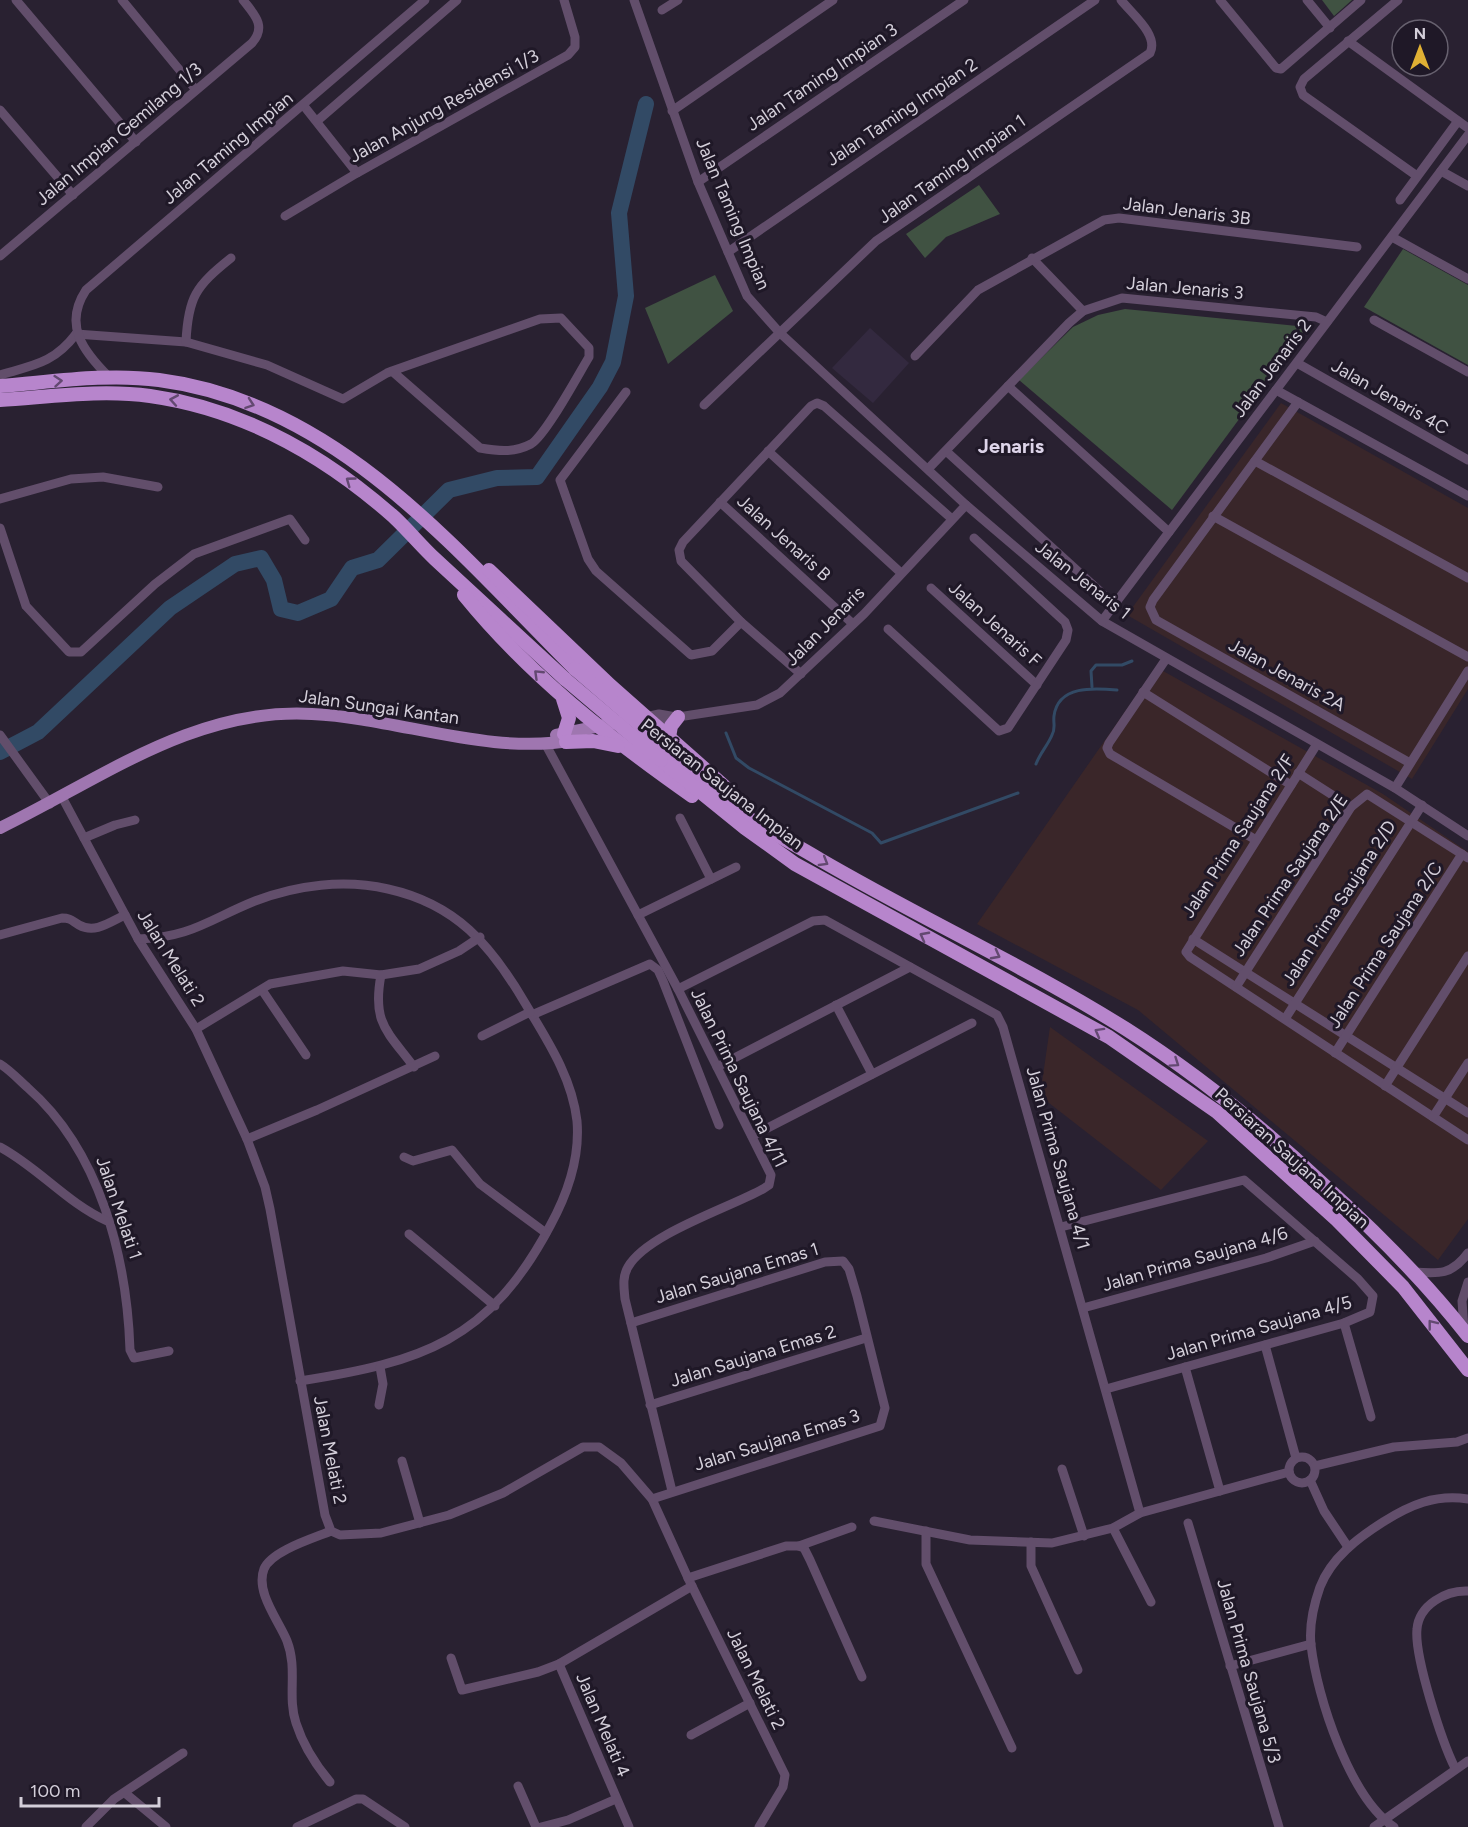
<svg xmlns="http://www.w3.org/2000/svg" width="1468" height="1827" font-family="Figtree,sans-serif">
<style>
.commercial{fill:#3a2629}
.industrial{fill:#39262a}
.built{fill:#33293f}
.green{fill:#405242}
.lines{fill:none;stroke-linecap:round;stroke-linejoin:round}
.stream{stroke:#324a65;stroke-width:3}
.river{stroke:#324a65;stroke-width:16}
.minor{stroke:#624e6b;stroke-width:9}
.major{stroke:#9f76b0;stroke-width:12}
.highway{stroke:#b785cc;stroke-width:14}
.highway-bridge{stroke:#b785cc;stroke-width:14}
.oneway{stroke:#634971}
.labels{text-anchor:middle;stroke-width:6;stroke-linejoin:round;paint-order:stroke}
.street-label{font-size:18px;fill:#d4cfda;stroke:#1f1827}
.neighbourhood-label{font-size:20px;font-weight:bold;fill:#ddd4e9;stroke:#1f1827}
</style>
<rect width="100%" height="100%" fill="#292131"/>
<g class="commercial">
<polygon points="1156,667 1383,794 1468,852 1468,1219 1438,1260 1138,1010 977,924"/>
<polygon points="1050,1027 1208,1141 1161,1190 1040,1096"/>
</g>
<polygon class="industrial" points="1281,403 1468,508 1468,689 1412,779 1127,615"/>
<polygon class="built" points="870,328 909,363 873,403 832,368"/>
<g class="green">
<polygon points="1322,0 1352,0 1334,16"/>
<polygon points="979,185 1000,214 946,237 925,258 906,234"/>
<polygon points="1403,249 1468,285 1468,365 1364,307"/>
<polygon points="715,275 733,311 668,364 645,308"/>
<polygon points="1125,309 1307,327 1172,510 1019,380 1073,327 1098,315"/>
</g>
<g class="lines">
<g class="stream">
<polyline points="1092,687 1091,671 1096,665 1122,665 1132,661"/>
<polyline points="726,733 736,758 749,768 872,833 881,843 1018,793"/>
<path d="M1036 764C1040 753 1048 745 1052 735 1056 728 1053 723 1054 716 1058 685 1094 688 1117 690"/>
</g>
<polyline class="river" points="0,752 38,732 170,608 235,564 261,558 274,580 281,609 298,613 331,599 352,568 378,560 449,490 497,478 537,477 600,387 613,362 626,296 619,213 646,104"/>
<g class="minor">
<polyline points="16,0 136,142"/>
<polyline points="122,0 196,90"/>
<polyline points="634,0 698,182 728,252 747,296 779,332 966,505 1102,621 1395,788 1468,836"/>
<polyline points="1220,0 1276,68 1281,69 1361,0"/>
<polyline points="1307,0 1330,28"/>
<polyline points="1398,0 1304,79 1300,87 1303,95 1417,176"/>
<polyline points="662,10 678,0"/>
<polyline points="1348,41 1468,128"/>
<polyline points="304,106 357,173"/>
<polyline points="0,110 73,195"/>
<polyline points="672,111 833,0"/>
<polyline points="317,121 457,0"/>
<polyline points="1441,171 1468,186"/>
<polyline points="698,182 964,0"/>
<polyline points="1400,200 1458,121"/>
<polyline points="285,216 357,173 568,55 575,47 575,37 564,0"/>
<polyline points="1392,237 1468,279"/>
<polyline points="728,252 1095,0"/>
<path d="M0 256 252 43C267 26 254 14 243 0"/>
<polyline points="1032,258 1083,311"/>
<polyline points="1374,320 1468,372"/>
<path d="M76 334 186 342 267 365 343 399 387 373 392 371 540 319 561 318 589 348V357C578 375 546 435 531 444 514 453 498 451 480 448L392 371"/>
<path d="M186 342C188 297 196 286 231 258"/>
<polyline points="915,356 978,290 1104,220 1119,218 1357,247"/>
<polyline points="1297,363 1468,460"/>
<path d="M0 375C34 365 54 363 76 334"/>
<path d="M109 377C83 351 63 325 86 290L425 0"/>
<polyline points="1008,386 1169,532"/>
<polyline points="1276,390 1468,496"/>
<polyline points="626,392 560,480 588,559 596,571 691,655 712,651 741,622"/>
<polyline points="1298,402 1153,600 1150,607 1156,620 1410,763"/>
<path d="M704 405 876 241 1150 53C1159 35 1132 14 1121 0"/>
<polyline points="768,451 900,572"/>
<polyline points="946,451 1115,605"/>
<polyline points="1255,461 1468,578"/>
<polyline points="928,469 1069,323 1083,311 1122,298 1316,317 1327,322"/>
<polyline points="0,499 71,479 103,477 158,487"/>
<polyline points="720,502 853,624"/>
<polyline points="1213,516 1468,657"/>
<polyline points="0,528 26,606 69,652 81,652 155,584 194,554 290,519 305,540"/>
<polyline points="931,588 1037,685"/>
<polyline points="1102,621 1468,135"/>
<polyline points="888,629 999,731 1008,728 1066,640 1068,630 1065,622 974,538"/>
<polyline points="1166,659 1109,743 1107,748 1110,754 1256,840"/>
<polyline points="801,674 741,622 681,561 679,550 683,542 811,406 817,403 824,406 952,519"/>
<polyline points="1143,692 1291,785"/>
<polyline points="645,717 659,714 676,717"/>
<polyline points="655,724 678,717 757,705 780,693 864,614 966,505"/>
<polyline points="0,735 50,804"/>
<polyline points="1317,744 1186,952 1190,957 1468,1140"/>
<path d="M546 745 678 989 771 1175 769 1185 763 1189C729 1208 647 1234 628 1267 622 1277 624 1288 625 1299L672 1491"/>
<polyline points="1298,773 1351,807"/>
<polyline points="1395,788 1468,671"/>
<polyline points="62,797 138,939 196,1029 247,1139 265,1187 270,1209 325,1515 331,1531 340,1535 381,1533 449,1515 503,1493 583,1447 599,1447 621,1463 652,1499 688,1578 785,1775 783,1787 759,1827"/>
<polyline points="680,818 711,879"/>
<polyline points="84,838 115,825 135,820"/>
<polyline points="638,915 736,867"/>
<path d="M0 935 62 918C71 918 72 921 79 925 95 934 110 922 125 915"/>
<path d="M138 939C190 938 210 919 255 901 297 885 344 879 388 889 456 904 491 945 525 1003 547 1040 572 1077 577 1121 580 1157 567 1195 550 1226 489 1341 422 1362 300 1381"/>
<polyline points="1193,939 1468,1113"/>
<path d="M381 975C372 1023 387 1031 414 1067"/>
<polyline points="1236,987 1351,807 1367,794 1468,858"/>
<polyline points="678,989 813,921 825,920 997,1015 1003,1027 1140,1513"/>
<polyline points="262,990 306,1055"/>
<polyline points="836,1005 872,1074"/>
<polyline points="532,1015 650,964 658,970 663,981 719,1125"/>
<polyline points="1285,1019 1422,805"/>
<polyline points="196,1029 270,984 343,971 381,975 419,969 459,951 480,937"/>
<polyline points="482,1036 530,1012"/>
<polyline points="1335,1053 1462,854"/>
<path d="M0 1064C10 1070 19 1080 28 1088 100 1151 127 1258 130 1350L134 1358 169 1351"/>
<polyline points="717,1067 910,967"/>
<polyline points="1385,1086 1468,956"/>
<polyline points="1433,1117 1468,1063"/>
<polyline points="752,1136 972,1023"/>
<polyline points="247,1139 317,1110 435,1056"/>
<path d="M0 1147C39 1168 67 1203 107 1221"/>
<polyline points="404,1157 413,1161 452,1150 480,1184 546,1233"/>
<polyline points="1061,1227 1244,1180 1358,1279 1373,1296 1370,1312 1344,1323 1106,1389"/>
<polyline points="409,1234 495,1306"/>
<path d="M1414 1272C1439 1274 1452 1275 1468 1253"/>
<polyline points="1083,1308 1266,1258 1315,1241"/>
<polyline points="631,1323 825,1262 843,1261 849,1269 857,1296 885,1408 880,1426 652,1499"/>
<polyline points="1344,1323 1371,1417"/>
<polyline points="1464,1329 1462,1301 1468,1282"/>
<polyline points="1265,1345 1296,1458"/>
<polyline points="1185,1367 1220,1491"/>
<polyline points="379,1405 383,1384 380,1367"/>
<polyline points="650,1405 866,1338"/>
<circle cx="1302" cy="1470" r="13"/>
<polyline points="402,1461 420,1523"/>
<polyline points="1315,1466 1394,1447 1457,1442 1468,1438"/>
<polyline points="1062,1469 1084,1536"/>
<polyline points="1310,1480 1324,1511 1348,1547"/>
<polyline points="874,1521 970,1540 1052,1543 1113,1528 1140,1513 1289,1472"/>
<polyline points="1188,1523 1279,1827"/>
<polyline points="1113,1528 1151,1602"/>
<polyline points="926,1531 926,1564 1012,1748"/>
<polyline points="1031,1542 1031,1566 1078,1670"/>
<polyline points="799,1546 804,1548 810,1560 862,1677"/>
<polyline points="688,1578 786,1546 799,1546 852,1527"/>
<polyline points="451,1658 462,1690 538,1672 559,1664 692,1586"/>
<polyline points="559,1664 629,1827"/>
<polyline points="1230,1666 1311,1644"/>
<polyline points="691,1735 750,1703"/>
<path d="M1455 1768C1442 1742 1414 1656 1417 1629 1419 1605 1446 1590 1468 1591"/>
<path d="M330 1782C315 1764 303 1745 296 1723 287 1696 298 1669 287 1641 279 1621 255 1592 264 1569 271 1551 314 1538 331 1531"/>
<polyline points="518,1786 536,1827"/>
<polyline points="125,1793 166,1827"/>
<polyline points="86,1827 114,1799 183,1753"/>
<polyline points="297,1827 356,1799 363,1799 405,1827"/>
<polyline points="541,1827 568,1820 616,1799"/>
<polyline points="1374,1827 1468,1761"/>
<path d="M1394 1827C1350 1798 1317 1697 1311 1645 1309 1626 1314 1604 1320 1587 1331 1558 1358 1538 1383 1522 1410 1505 1435 1494 1468 1499"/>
</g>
<g class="major">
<polyline points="556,735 624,721"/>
<path d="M0 828C101 779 195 707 312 714 398 718 489 756 574 740"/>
</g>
<g class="highway">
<path d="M0 386C52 382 106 373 159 380 337 403 456 550 575 669"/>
<path d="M0 400C49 397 101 389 150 396 243 409 324 455 394 517 408 530 421 546 435 559 478 599 522 639 565 679"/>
<polyline points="489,570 611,686 724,786"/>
<path d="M464 595C529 675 608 737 692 796"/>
<polyline points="563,699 569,718 564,734"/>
<polyline points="669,737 671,726 678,717"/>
<polyline points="566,742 593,741 618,746"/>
<path d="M669 750C693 771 716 794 741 813 765 830 793 843 819 859 920 918 1027 967 1126 1029 1197 1074 1262 1127 1323 1184 1375 1231 1425 1281 1468 1336"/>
<polyline points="661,760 745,828 795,864 1109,1037 1217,1112 1337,1220 1403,1287 1468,1370"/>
</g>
<g class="highway-bridge">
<polyline points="575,669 669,750"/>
<polyline points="565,679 661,760"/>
</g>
</g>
<defs><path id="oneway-chevron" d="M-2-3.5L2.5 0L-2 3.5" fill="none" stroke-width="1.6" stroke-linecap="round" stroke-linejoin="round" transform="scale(1.5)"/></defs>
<g class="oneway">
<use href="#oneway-chevron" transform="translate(58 381) rotate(-5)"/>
<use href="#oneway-chevron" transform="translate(174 400) rotate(-170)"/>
<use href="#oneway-chevron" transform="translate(250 404) rotate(19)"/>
<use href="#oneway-chevron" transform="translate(350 481) rotate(-144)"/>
<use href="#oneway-chevron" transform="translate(538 674) rotate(-136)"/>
<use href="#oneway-chevron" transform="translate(824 862) rotate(31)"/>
<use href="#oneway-chevron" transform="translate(924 936) rotate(-152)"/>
<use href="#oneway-chevron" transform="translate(996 955) rotate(28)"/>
<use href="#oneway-chevron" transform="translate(1099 1032) rotate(-151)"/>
<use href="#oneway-chevron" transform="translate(1175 1063) rotate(34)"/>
<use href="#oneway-chevron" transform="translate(1432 1324) rotate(-128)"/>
</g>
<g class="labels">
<g class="street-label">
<text transform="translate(822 77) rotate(-34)" y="6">Jalan Taming Impian 3</text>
<text transform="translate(444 106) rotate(-29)" y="6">Jalan Anjung Residensi 1/3</text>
<text transform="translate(902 112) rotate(-34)" y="6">Jalan Taming Impian 2</text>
<text transform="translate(119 134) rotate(-40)" y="6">Jalan Impian Gemilang 1/3</text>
<text transform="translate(228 148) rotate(-40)" y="6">Jalan Taming Impian</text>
<text transform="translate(952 169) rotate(-35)" y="6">Jalan Taming Impian 1</text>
<text transform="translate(1187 211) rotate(7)" y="6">Jalan Jenaris 3B</text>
<text transform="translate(733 214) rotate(67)" y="6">Jalan Taming Impian</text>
<text transform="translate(1185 288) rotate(5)" y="6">Jalan Jenaris 3</text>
<text transform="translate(1272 368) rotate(-53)" y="6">Jalan Jenaris 2</text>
<text transform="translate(1390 397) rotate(30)" y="6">Jalan Jenaris 4C</text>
<text transform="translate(784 538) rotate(42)" y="6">Jalan Jenaris B</text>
<text transform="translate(1083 580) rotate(38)" y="6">Jalan Jenaris 1</text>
<text transform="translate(995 624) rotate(42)" y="6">Jalan Jenaris F</text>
<text transform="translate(825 626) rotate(-45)" y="6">Jalan Jenaris</text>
<text transform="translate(1287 675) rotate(29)" y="6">Jalan Jenaris 2A</text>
<text transform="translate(379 707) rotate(8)" y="6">Jalan Sungai Kantan</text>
<text transform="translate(722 784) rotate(38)" y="6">Persiaran Saujana Impian</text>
<text transform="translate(1238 836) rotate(-57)" y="6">Jalan Prima Saujana 2/F</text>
<text transform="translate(1290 875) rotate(-56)" y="6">Jalan Prima Saujana 2/E</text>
<text transform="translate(1339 903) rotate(-57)" y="6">Jalan Prima Saujana 2/D</text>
<text transform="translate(1385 945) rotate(-57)" y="6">Jalan Prima Saujana 2/C</text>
<text transform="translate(171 958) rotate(58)" y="6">Jalan Melati 2</text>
<text transform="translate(739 1078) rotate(64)" y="6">Jalan Prima Saujana 4/11</text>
<text transform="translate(1058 1158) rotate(74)" y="6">Jalan Prima Saujana 4/1</text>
<text transform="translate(1292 1158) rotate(42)" y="6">Persiaran Saujana Impian</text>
<text transform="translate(119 1208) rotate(71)" y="6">Jalan Melati 1</text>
<text transform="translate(1195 1259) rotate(-16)" y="6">Jalan Prima Saujana 4/6</text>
<text transform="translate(737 1273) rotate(-17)" y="6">Jalan Saujana Emas 1</text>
<text transform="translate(1259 1328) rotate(-16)" y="6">Jalan Prima Saujana 4/5</text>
<text transform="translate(753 1356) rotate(-17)" y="6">Jalan Saujana Emas 2</text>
<text transform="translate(777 1440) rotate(-17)" y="6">Jalan Saujana Emas 3</text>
<text transform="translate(330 1450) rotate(79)" y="6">Jalan Melati 2</text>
<text transform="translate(1249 1671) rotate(74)" y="6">Jalan Prima Saujana 5/3</text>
<text transform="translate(756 1679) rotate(64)" y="6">Jalan Melati 2</text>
<text transform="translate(603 1725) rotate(67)" y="6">Jalan Melati 4</text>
</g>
<g class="neighbourhood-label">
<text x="1011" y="453">Jenaris</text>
</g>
</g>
<g transform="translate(1420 48)"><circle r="28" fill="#1f1827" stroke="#67616f" stroke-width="1.5"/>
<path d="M0-4.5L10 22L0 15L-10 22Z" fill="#e0b034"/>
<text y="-9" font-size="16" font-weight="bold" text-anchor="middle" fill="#d4cfda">N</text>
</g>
<path d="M21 1797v9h138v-9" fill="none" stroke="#d4cfda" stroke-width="3"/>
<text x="30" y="1797" font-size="18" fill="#d4cfda" stroke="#1f1827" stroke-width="4.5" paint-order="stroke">100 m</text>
</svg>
